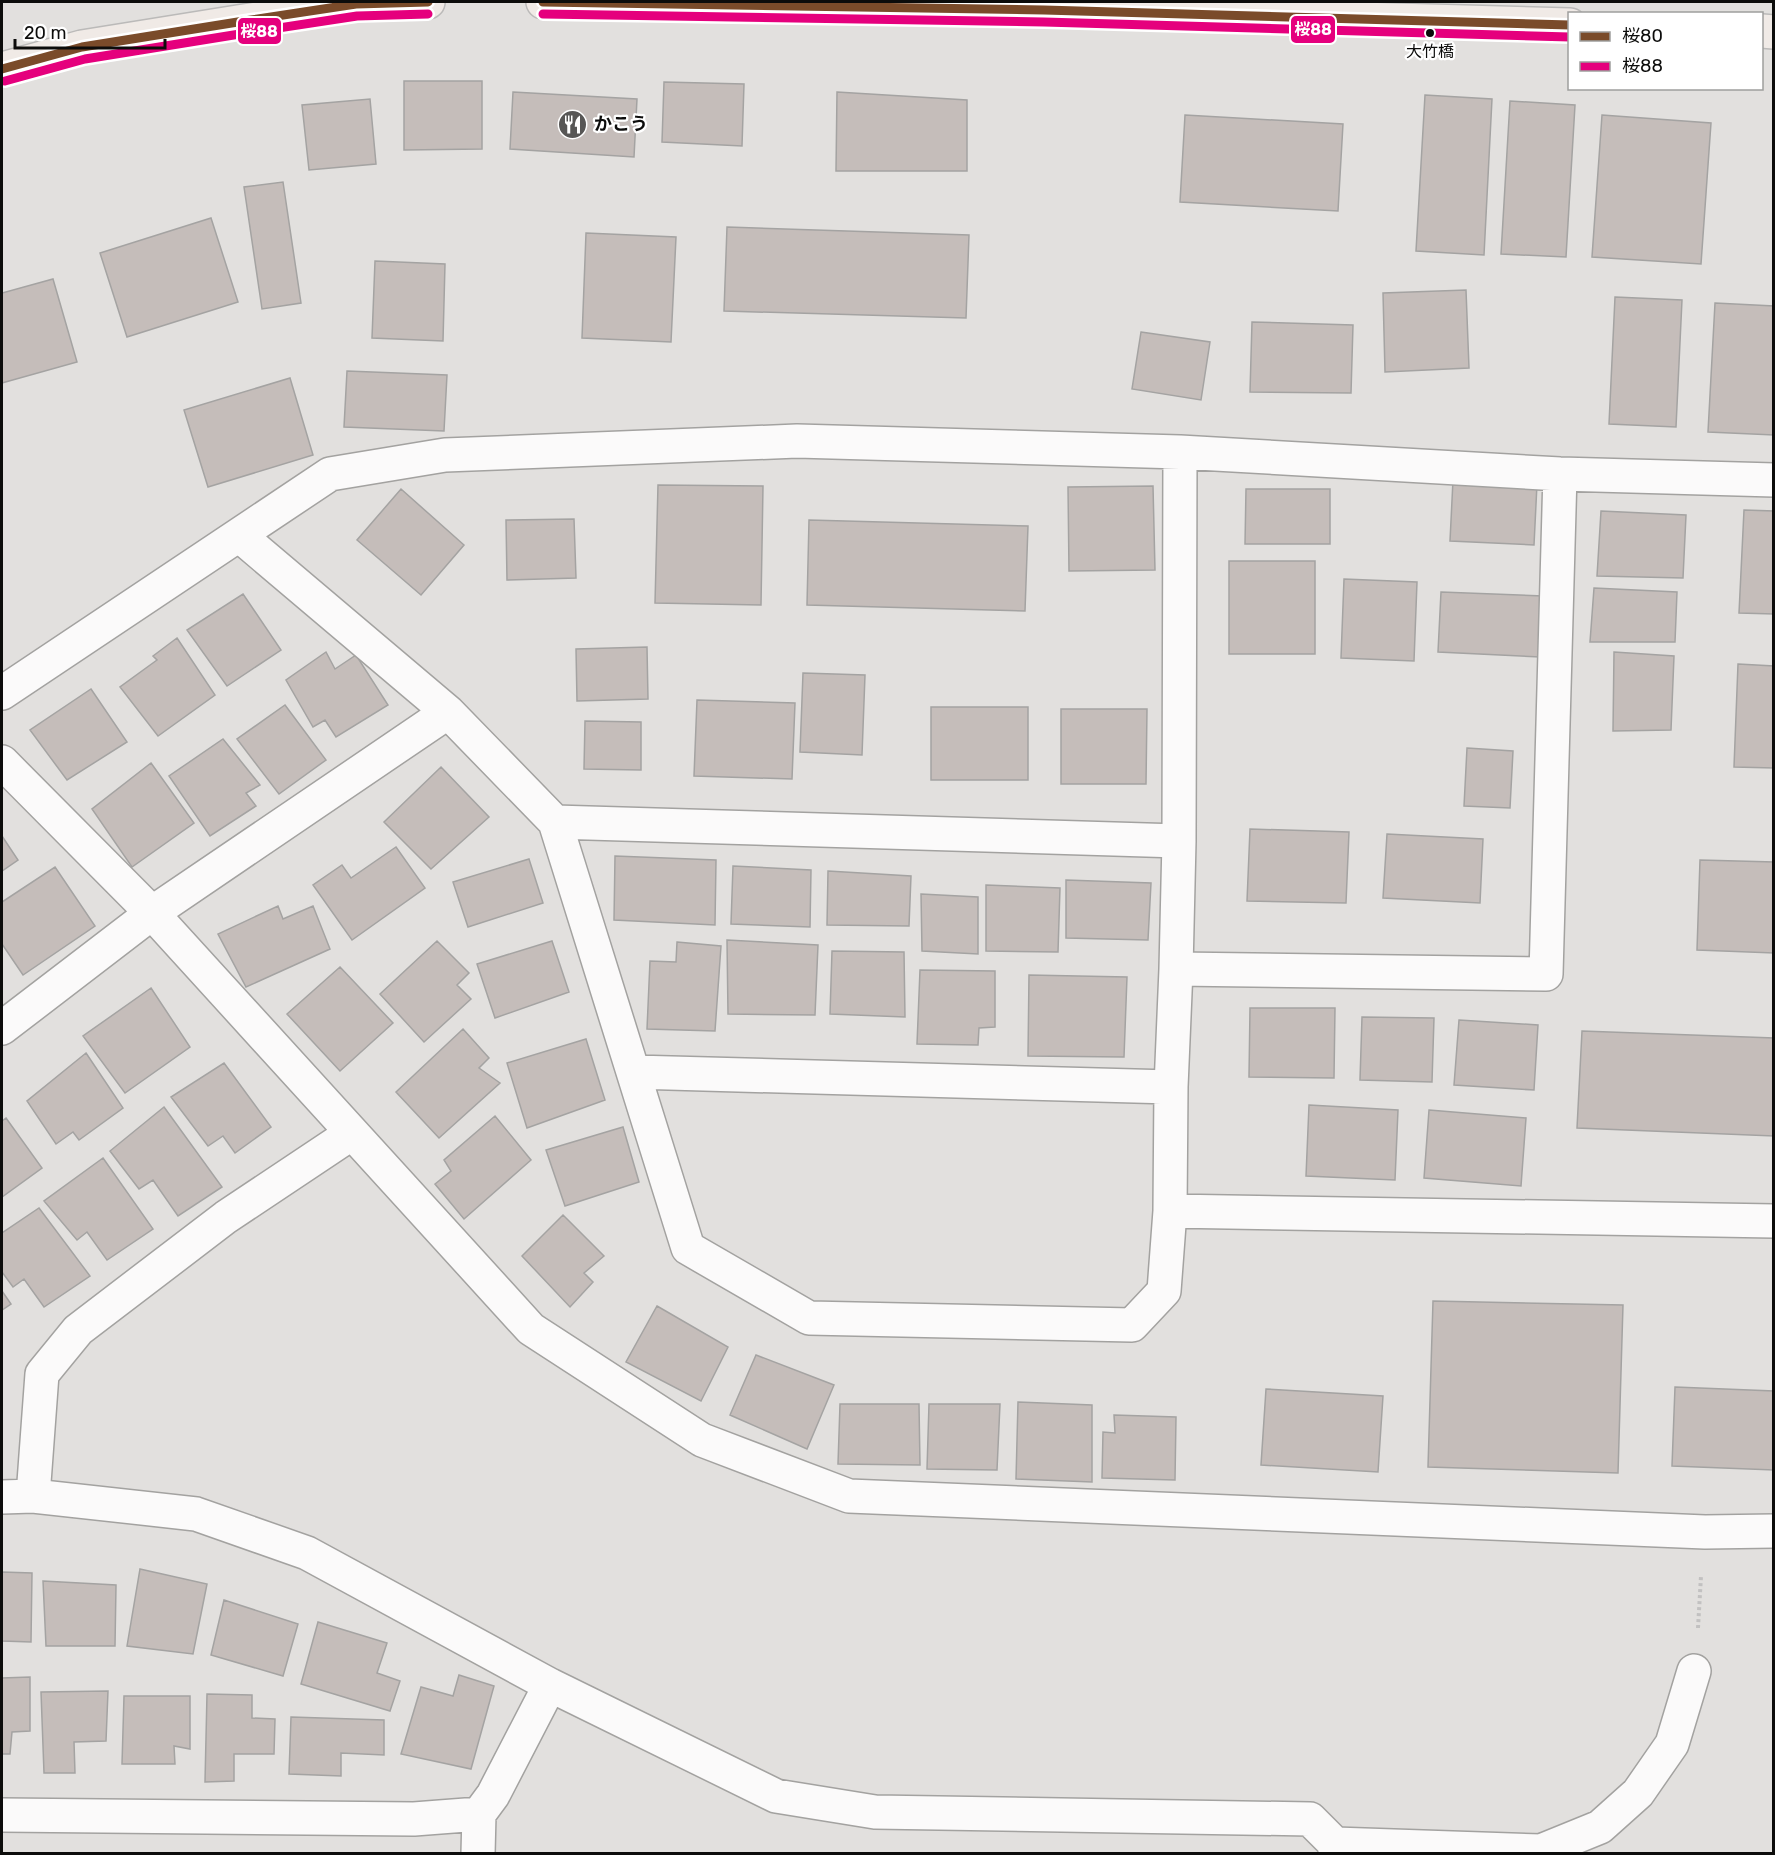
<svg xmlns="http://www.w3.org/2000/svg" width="1775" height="1855" viewBox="0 0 1775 1855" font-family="Rubik,'Noto Sans JP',sans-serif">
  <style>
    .building { fill: #c5bdba; stroke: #a4a3a2; stroke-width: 1.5 }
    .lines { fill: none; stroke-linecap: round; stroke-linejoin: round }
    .minor-casing { stroke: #a3a2a0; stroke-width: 36 }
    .major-casing { stroke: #bbbab9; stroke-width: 36 }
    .path { stroke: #c2c1c1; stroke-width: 4; stroke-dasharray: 3 3; stroke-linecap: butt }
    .minor { stroke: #fbfafa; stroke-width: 33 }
    .major { stroke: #f0eae6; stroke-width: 33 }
    .bus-1-casing { stroke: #fff; stroke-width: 14 }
    .bus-2-casing { stroke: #fff; stroke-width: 14 }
    .bus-1 { stroke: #7a4b2a; stroke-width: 9 }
    .bus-2 { stroke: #e5007d; stroke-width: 9 }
    .bus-dot { fill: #0c0c0b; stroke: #fff; stroke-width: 2 }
    .labels { text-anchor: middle; stroke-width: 4.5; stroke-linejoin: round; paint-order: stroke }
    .bus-label { font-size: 16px; fill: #0c0c0b; stroke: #fff }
    .poi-label { font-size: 18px; font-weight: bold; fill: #0c0c0b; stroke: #fff; text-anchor: start }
    .line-badge { stroke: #fff; stroke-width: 2 }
    .badge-label { font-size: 16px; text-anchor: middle; font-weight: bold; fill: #fff }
  </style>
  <rect width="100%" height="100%" fill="#e2e0de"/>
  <path class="building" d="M404 81H482V149L404 150Z
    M664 82 744 84 742 146 662 142Z
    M513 92 637 99 634 157 510 149Z
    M837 92 967 100V171H836Z
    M1425 95 1492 99 1484 255 1416 251Z
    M370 99 376 164 309 170 302 105Z
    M1510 101 1575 105 1566 257 1501 254Z
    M1185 115 1343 124 1338 211 1180 202Z
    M1602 115 1711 123 1701 264 1592 257Z
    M283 182 301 303 262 309 244 187Z
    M211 218 238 302 127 337 100 253Z
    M727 227 969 235 966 318 724 311Z
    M586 233 676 237 671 342 582 338Z
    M375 261 445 264 443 341 372 338Z
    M53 279 77 362 2 383V293Z
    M1466 290 1469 368 1385 372 1383 293Z
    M1615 297 1682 300 1676 427 1609 424Z
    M1715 303 1774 306V435L1708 432Z
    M1252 322 1353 325 1351 393 1250 392Z
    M1141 332 1210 342 1201 400 1132 389Z
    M347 371 447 375 444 431 344 427Z
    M290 378 313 455 208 487 184 410Z
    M1453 480 1537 484 1534 545 1450 541Z
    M658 485 763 486 761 605 655 603Z
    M1153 486 1155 570 1069 571 1068 487Z
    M401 489 464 545 421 595 357 540Z
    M1246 489H1330V544H1245Z
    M1744 510 1774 511V614L1739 613Z
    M1601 511 1686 515 1683 578 1597 576Z
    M574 519 576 578 507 580 506 520Z
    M809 520 1028 526 1025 611 807 605Z
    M1229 561H1315V654H1229Z
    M1344 579 1417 582 1414 661 1341 658Z
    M1594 588 1677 592 1675 642H1590Z
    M1441 592 1543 596 1540 657 1438 652Z
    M243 594 281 650 227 686 187 630Z
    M177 638 215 695 158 736 120 687 157 660 153 656Z
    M647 647 648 699 577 701 576 649Z
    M326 652 335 669 356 655 388 705 336 737 325 720 313 727 286 680Z
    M1614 652 1674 656 1671 730 1613 731Z
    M1738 664 1774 666V768L1734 767Z
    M803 673 865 675 862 755 800 752Z
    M91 689 127 742 67 780 30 730Z
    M697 700 795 703 792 779 694 776Z
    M285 705 326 760 279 794 237 739Z
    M931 707H1028V780H931Z
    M1061 709H1147L1146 784H1061Z
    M585 721 641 722V770L584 769Z
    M223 739 260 785 246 793 256 806 210 836 169 776Z
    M1467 748 1513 751 1510 808 1464 806Z
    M151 763 194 823 132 867 92 809Z
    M441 767 489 817 431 869 384 822Z
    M1250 829 1349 832 1346 903 1247 901Z
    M1387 834 1483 839 1480 903 1383 898Z
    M2 836 18 860 2 871Z
    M396 847 425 888 352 940 313 885 342 865 351 878Z
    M615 856 716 860 715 925 614 920Z
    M529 859 543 903 468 927 453 882Z
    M1700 860 1774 862V953L1697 950Z
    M733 866 811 870 810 927 731 924Z
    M55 867 95 926 23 975 2 944V902Z
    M828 871 911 876 909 926 827 925Z
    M1066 880 1151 883 1148 940 1066 938Z
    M986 885 1060 888 1058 952 986 951Z
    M921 894 978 897V954L922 951Z
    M278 906 283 919 313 906 330 949 246 987 218 934Z
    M727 940 818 945 815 1015 728 1014Z
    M437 941 469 973 457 985 471 999 424 1042 380 994Z
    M552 941 569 992 495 1018 477 964Z
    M677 942 721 946 715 1031 647 1029 650 961 676 962Z
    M832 951 904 952 905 1017 830 1014Z
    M340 967 393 1023 340 1071 287 1014Z
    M920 970 995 971V1027L979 1028 978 1045 917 1044Z
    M1029 975 1127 977 1124 1057 1028 1056Z
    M151 988 190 1047 125 1093 83 1036Z
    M1250 1008H1335L1334 1078 1249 1077Z
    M1362 1017 1434 1018 1432 1082 1360 1080Z
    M1459 1020 1538 1025 1534 1090 1454 1085Z
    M463 1029 489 1058 479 1068 500 1083 439 1138 396 1092Z
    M1582 1031 1774 1038V1136L1577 1128Z
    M586 1039 605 1100 527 1128 507 1063Z
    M86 1053 123 1108 79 1140 73 1132 56 1144 27 1101Z
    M224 1063 271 1127 235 1153 223 1136 208 1146 171 1097Z
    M1309 1105 1398 1110 1395 1180 1306 1176Z
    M164 1107 222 1187 178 1216 153 1180 139 1189 110 1151Z
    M1429 1110 1526 1118 1521 1186 1424 1178Z
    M495 1116 531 1160 464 1219 435 1184 451 1171 444 1160Z
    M6 1118 42 1168 2 1197V1121Z
    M623 1127 639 1182 565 1206 546 1150Z
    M103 1158 153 1229 107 1260 87 1232 77 1240 44 1201Z
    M39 1208 90 1276 44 1307 24 1279 13 1287 2 1272V1233Z
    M563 1215 604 1256 584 1273 593 1282 570 1307 522 1256Z
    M2 1291 11 1304 2 1310Z
    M1433 1301 1623 1305 1618 1473 1428 1467Z
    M657 1306 728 1347 701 1401 626 1362Z
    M756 1355 834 1385 807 1449 730 1415Z
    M1675 1387 1774 1391V1470L1672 1466Z
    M1266 1389 1383 1396 1378 1472 1261 1465Z
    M1018 1402 1092 1405V1482L1016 1479Z
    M840 1404H919L920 1465 838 1464Z
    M929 1404H1000L997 1470 927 1469Z
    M1114 1415 1176 1417 1175 1480 1102 1478 1103 1432 1115 1433Z
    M140 1569 207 1584 193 1654 127 1646Z
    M2 1572 32 1573 31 1642 2 1641Z
    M43 1581 116 1585 115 1646H46Z
    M224 1600 298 1624 283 1676 211 1655Z
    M318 1622 387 1643 377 1673 400 1681 390 1711 301 1684Z
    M459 1675 494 1686 471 1769 401 1754 421 1687 453 1696Z
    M30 1677V1731L12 1732 10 1754H2V1678Z
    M108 1691 106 1741 74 1742 75 1773H44L41 1692Z
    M207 1694 252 1695V1718L275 1719 274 1754H234V1781L205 1782Z
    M124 1696H190V1749L174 1746 175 1764H122Z
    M291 1717 384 1720V1755L341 1753V1776L289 1774Z"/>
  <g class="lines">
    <defs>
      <path id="minor" d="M240 536 448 712 555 822 1179 841
        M2 693 330 474 445 455 797 441 1180 452 1560 474 1774 480
        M2 762 152 913 531 1329 702 1440 849 1496 1705 1532 1774 1531
        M555 822 688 1248 809 1318 1132 1325 1164 1291 1170 1211 1171 1087 1176 969 1179 841 1180 452
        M1176 969 1546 974 1560 474
        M2 1028 152 913 448 712
        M634 1072 1171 1087
        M1170 1211 1774 1221
        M33 1496 42 1374 78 1330 226 1217 352 1133
        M2 1497 33 1496 196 1514 307 1553 550 1685 776 1796 875 1812 1310 1819 1335 1844V1854
        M2 1815 414 1819 479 1814 493 1795 550 1685
        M1335 1844 1541 1851 1600 1827 1638 1793 1672 1744 1694 1671
        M478 1854 479 1814"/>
      <path id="major" d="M543 2 1044 10 1570 25
        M1762 31 1774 32
        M2 69 82 47 244 21 356 4 428 2"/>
    </defs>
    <use href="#minor" class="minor-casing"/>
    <use href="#major" class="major-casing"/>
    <path class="path" d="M1698 1628 1701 1576"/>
    <use href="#minor" class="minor"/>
    <use href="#major" class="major"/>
    <defs>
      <path id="bus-1" d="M543 2 1044 10 1570 25
        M2 69 82 47 244 21 356 4 428 2"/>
      <path id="bus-2" d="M543 14 1044 22 1570 37
        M5 81 85 59 246 33 357 16 428 14"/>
    </defs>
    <use href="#bus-1" class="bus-1-casing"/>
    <use href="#bus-2" class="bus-2-casing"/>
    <use href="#bus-1" class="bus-1"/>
    <use href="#bus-2" class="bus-2"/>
  </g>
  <defs>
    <symbol id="restaurant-disc" viewBox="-11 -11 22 22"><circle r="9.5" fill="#575655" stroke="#fff"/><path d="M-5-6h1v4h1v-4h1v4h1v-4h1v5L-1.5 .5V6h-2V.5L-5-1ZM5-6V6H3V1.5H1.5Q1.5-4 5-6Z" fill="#fff"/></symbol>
  </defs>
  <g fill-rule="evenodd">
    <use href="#restaurant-disc" x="556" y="108" width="33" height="33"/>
  </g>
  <circle class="bus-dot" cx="1430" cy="33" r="5"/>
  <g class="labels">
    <g class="bus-label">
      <text x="1430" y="57">大竹橋</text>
    </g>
    <g class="poi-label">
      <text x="594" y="130">かこう</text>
    </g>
  </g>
  <g class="line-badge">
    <rect x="1290" y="15" width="46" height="29" rx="6" fill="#e5007d"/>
    <rect x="237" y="17" width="45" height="28" rx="6" fill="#e5007d"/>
  </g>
  <g class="badge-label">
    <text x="1313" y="35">桜88</text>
    <text x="259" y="37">桜88</text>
  </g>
  <rect width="1775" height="1855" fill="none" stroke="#0c0c0b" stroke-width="6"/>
  <rect x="1568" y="12" width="195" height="78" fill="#ffffff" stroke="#9e9e9d" stroke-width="1.5"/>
  <rect x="1580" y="32" width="30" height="9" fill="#7a4b2a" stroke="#9e9e9d" stroke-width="1.5"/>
  <text x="1622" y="42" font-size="18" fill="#0c0c0b">桜80</text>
  <rect x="1580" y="62" width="30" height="9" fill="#e5007d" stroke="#9e9e9d" stroke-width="1.5"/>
  <text x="1622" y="72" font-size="18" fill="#0c0c0b">桜88</text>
  <path d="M15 39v9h150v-9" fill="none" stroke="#0c0c0b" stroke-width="3"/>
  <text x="24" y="39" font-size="18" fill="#0c0c0b" stroke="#ffffff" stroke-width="4.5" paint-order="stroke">20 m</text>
</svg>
